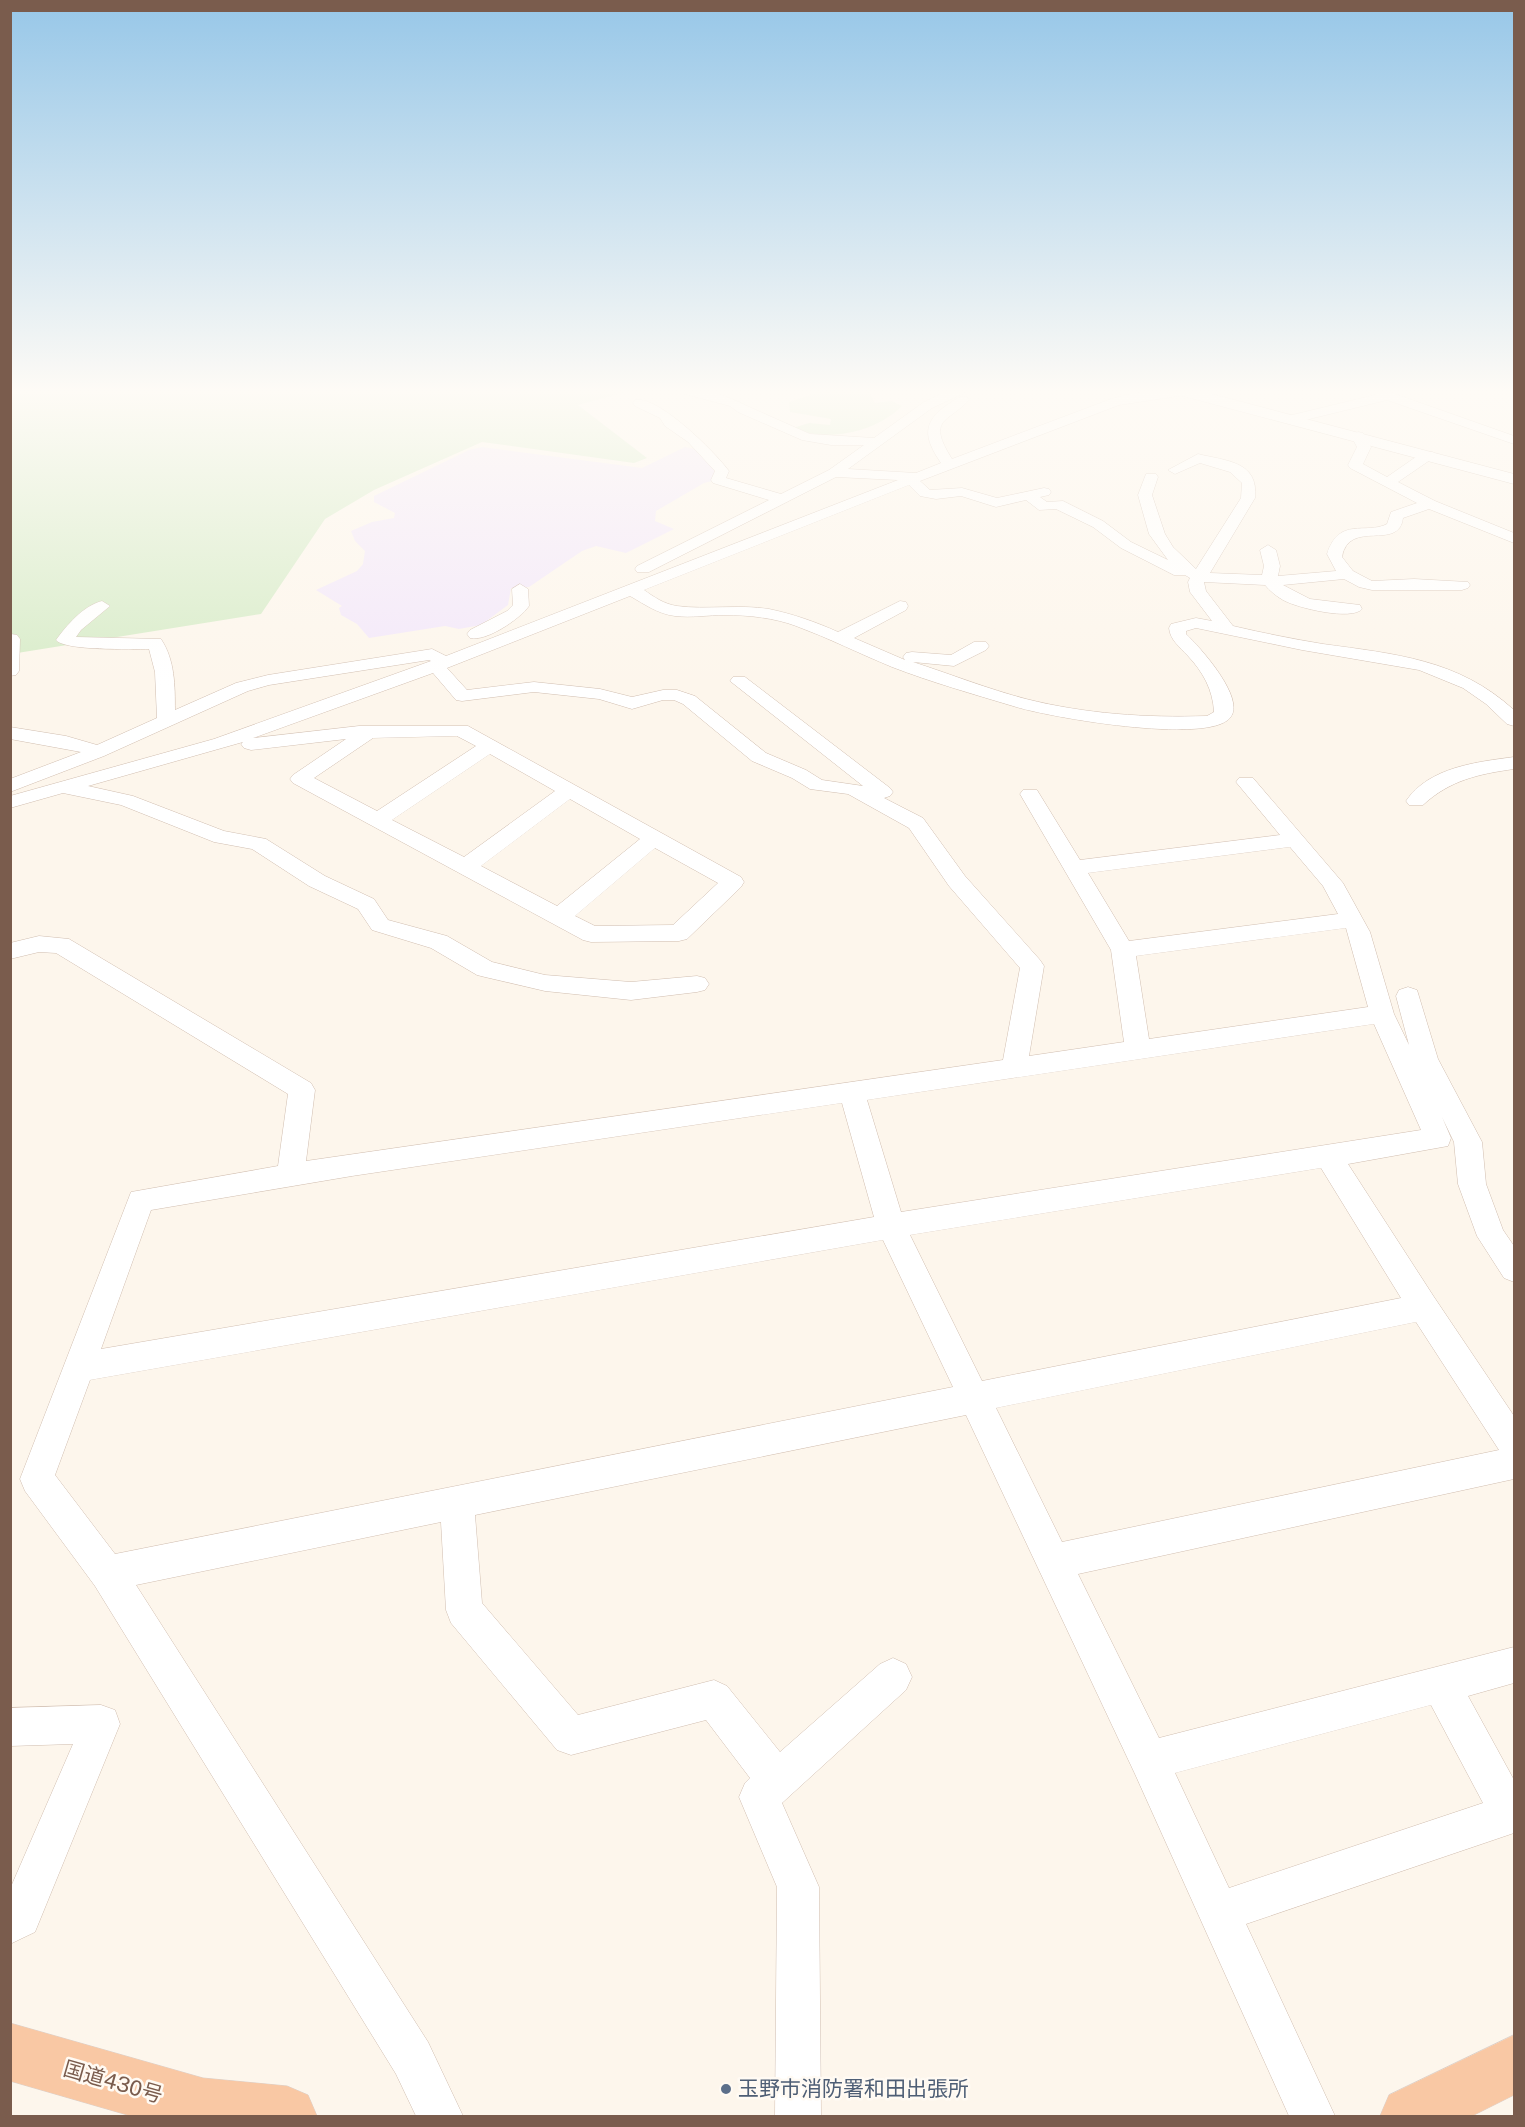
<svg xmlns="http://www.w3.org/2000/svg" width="1525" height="2127" viewBox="0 0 1525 2127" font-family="'Public Sans','Noto Sans JP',sans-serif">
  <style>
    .education { fill: #f3e8fa }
    .green { fill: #d8ecc9 }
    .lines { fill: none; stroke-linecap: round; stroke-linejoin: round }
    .minor-casing { stroke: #d1beb0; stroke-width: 1 }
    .tertiary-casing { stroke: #d1beb0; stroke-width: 1 }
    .trunk-casing { stroke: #dad1cd; stroke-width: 1 }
    .minor { fill: #fff; fill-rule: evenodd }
    .tertiary { fill: #fff; fill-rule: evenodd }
    .trunk { fill: #f9c8a4; fill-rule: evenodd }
    .service-dot { fill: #5c6f8a; stroke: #fffaf3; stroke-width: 2 }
    .labels { text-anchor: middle; stroke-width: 5; stroke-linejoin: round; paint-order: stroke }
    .near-street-label { font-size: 21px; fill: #7a5c4d; stroke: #fffaf3 }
    .near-service-label { font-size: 21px; fill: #4e5e75; stroke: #fffaf3; text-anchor: start }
  </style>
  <rect width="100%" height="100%" fill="#fdf6ec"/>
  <path class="education" d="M482 447 642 468 685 447 700 450 718 474 712 481 704 483 656 511 655 521 674 529 626 553 596 546 582 551 529 587 511 588 508 605 481 625 459 629 445 626 369 638 357 624 341 615 339 608 342 606 316 590 357 571 363 564 365 551 355 541 351 531 372 522 394 518 395 513 374 502V496L469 450Z"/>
  <path class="green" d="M11 389H637L578 405 647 458 634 463 482 442 374 490 325 519 261 614 11 654Z
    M808 389H868L875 403 892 401 902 406C876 432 827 443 793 428L809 423 830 425 831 419 790 412 789 402 816 393Z"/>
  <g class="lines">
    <defs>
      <path id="minor" d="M684 389C706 389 728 396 747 406L810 434 874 438 924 402 952 389H966L964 393 932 408 848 469 916 473 941 463C923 437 922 421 950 403 956 399 960 396 967 397L969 400C948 423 926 418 952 459L1111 399 1135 393 1182 389 1184 392 1182 395 1178 396 1119 405 920 481 930 490 962 488 997 498 1044 488 1049 489 1051 492 1049 495 1040 497 1047 502 1063 501 1103 521 1131 542 1168 560 1149 534 1138 495 1146 474H1156L1158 477 1152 495 1165 534 1173 547 1196 569 1241 498 1242 483 1230 472 1200 463 1175 474 1168 470 1198 454C1226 461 1259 461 1255 498L1210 573 1262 575 1264 566 1260 550 1268 545 1276 550 1280 566 1278 576 1336 571 1327 554C1339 516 1366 535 1387 524L1391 512 1417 503 1350 468 1348 465 1357 447 1351 436 1358 432 1363 433 1371 447 1363 464 1387 477 1423 452H1433L1435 455 1433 458 1398 482 1435 501 1514 533V543L1429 509 1403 518C1399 552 1349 518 1342 557L1353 571 1372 581 1414 579 1468 582 1470 585 1468 588 1462 590H1372L1359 587 1344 579 1283 585 1310 599 1360 605 1362 609C1352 621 1297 608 1283 600 1276 596 1270 591 1265 585L1204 582 1206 591 1233 626C1263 633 1293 639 1323 644 1395 654 1458 659 1514 710V726L1507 724 1486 704 1463 688 1419 670 1302 650 1196 628 1186 631V634C1199 646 1247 699 1230 718 1207 745 1047 717 1013 706 973 694 931 682 892 667 860 654 829 638 796 626 775 618 748 615 725 615 709 615 691 618 675 616 658 614 644 604 630 596L447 668 467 690 534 682 600 689 632 697 663 690H677L695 696 766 753 806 770 822 780 863 786 730 681 733 677H745L890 788 893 792 890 796 884 798 923 818 965 876 1040 960 1044 966 1029 1056 1124 1042 1111 950 1020 794 1023 790H1037L1080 860 1280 835 1236 782 1239 778H1253L1343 883 1370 932 1394 1014 1409 1045 1396 996 1399 990 1408 987 1417 990 1438 1059 1482 1142 1486 1184 1503 1230 1514 1246V1282L1504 1278 1477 1236 1458 1184 1454 1142 1442 1117 1451 1138 1448 1146 1348 1164 1434 1297 1514 1416V1479L1078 1574 1159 1738 1514 1647V1683L1468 1696 1514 1780V1833L1246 1924 1335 2116H1289L1135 1774 966 1415 475 1515 482 1603 578 1715 714 1680 727 1686 780 1752 880 1664 893 1658 906 1664 912 1677 906 1690 782 1803 819 1887 821 2116H775L777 1887 739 1797 745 1783 750 1778 706 1720 571 1755 557 1750 451 1623 446 1610 441 1522 136 1585 428 2042 463 2116H416L396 2074 95 1586 25 1491 20 1479 131 1192 278 1166 288 1094 56 953 39 952 10 959V943L39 936 69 939 311 1083 315 1090 306 1161 1003 1060 1020 968 949 886 909 828 848 794 810 789 792 778 752 761 683 704 674 700H663L632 709 599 699 534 692 462 701 456 700 433 673 253 738 359 726H468L741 877 744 882 741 887 687 939 679 941 591 942 583 940 293 783 290 779 293 775 346 739 251 750 244 748 241 744 243 742 88 786 133 796 224 831 266 839 325 876 374 899 388 920 447 936 492 962 545 975 631 982 697 976 705 978 709 984 705 990 697 992 631 1000 545 991 485 977 477 975 431 948 372 930 358 909 309 886 252 849 214 842 121 805 63 793 10 808V796L214 739 431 661 429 660 269 685 248 691 104 756 10 792V779L81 752 10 739V727L66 736 97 745 157 718 155 672 149 649C132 649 65 651 56 640 67 625 83 606 102 601L110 606 81 630 76 637 161 639C175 660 175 686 175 710L236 683 268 675 432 649 446 656 898 480 836 477 649 572H637L635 569 637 566 769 500 713 483 711 480 715 471 688 442 665 426 660 418 635 406 633 403 635 400C658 395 715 452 729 471L726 478 781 494 829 470 864 445H831L802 440 738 412 730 406 685 394ZM909 485 920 496 936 499 961 496 996 507 1026 500 1039 510 1056 509 1093 527 1121 548 1174 575H1185L1190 578 1188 582 1190 592 1212 621 1196 618 1171 624 1169 628C1170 640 1180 647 1188 656 1203 672 1213 690 1214 712L1207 716C1146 718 1086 714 1026 699 988 689 950 674 913 662L954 666 986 650 989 646 986 642H974L951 655 912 652 906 653 903 657 905 660 854 638 906 610 908 606 906 602 900 601 838 632C816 622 793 614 769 609 738 604 707 610 677 606 664 604 654 597 644 590ZM457 736 476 746 377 811 314 778 373 738ZM490 754 555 791 464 857 392 820ZM570 799 640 839 557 906 481 866ZM1290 847 1323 886 1338 914 1129 941 1088 873ZM655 848 718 883 673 925 595 926 575 916ZM1346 928 1368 1007 1149 1039 1136 956ZM1374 1024 1421 1130 901 1212 867 1100ZM842 1103 874 1217 101 1349 151 1210 352 1176ZM1321 1168 1401 1298 982 1381 910 1235ZM883 1240 953 1387 115 1554 55 1475 90 1380ZM1416 1322 1499 1450 1062 1542 996 1408ZM1431 1705 1483 1803 1229 1888 1175 1773Z
        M1363 389H1381L1514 436V444L1387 400 1293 423 1287 419 1288 416 1375 395Z
        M520 584 528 589 529 606C520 619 486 642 470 638L467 634 470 630 507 611 513 605 512 589Z
        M11 634 17 635 20 639 19 671 16 675 10 676Z
        M1514 757V769C1479 774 1450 780 1423 805H1409L1406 801C1429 767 1477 762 1514 757Z
        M101 1705 115 1710 120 1724 35 1932 10 1944V1889L73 1744 10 1746V1708Z"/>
      <path id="tertiary" d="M1166 389H1193L1514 474V484L1168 392Z"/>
      <path id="trunk" d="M10 2023 203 2078 287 2086 308 2095 317 2116H131L10 2081Z
        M1514 2035V2095L1472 2116H1380L1389 2095Z"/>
    </defs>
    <use href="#minor" class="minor-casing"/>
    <use href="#tertiary" class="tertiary-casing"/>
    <use href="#trunk" class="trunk-casing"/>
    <use href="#minor" class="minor"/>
    <use href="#tertiary" class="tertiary"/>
    <use href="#trunk" class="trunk"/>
  </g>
  <linearGradient id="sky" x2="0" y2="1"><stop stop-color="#97c7e8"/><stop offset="0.57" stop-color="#fefbf6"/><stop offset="1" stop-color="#fefbf6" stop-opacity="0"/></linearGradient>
  <rect width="1525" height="687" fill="url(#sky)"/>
  <circle class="service-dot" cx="726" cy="2089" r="6"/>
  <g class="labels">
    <g class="near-street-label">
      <text transform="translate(113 2082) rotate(16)" y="7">国道430号</text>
    </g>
    <g class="near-service-label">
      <text x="738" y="2096">玉野市消防署和田出張所</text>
    </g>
  </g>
  <rect width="1525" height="2127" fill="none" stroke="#7a5c4d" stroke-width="24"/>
</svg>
